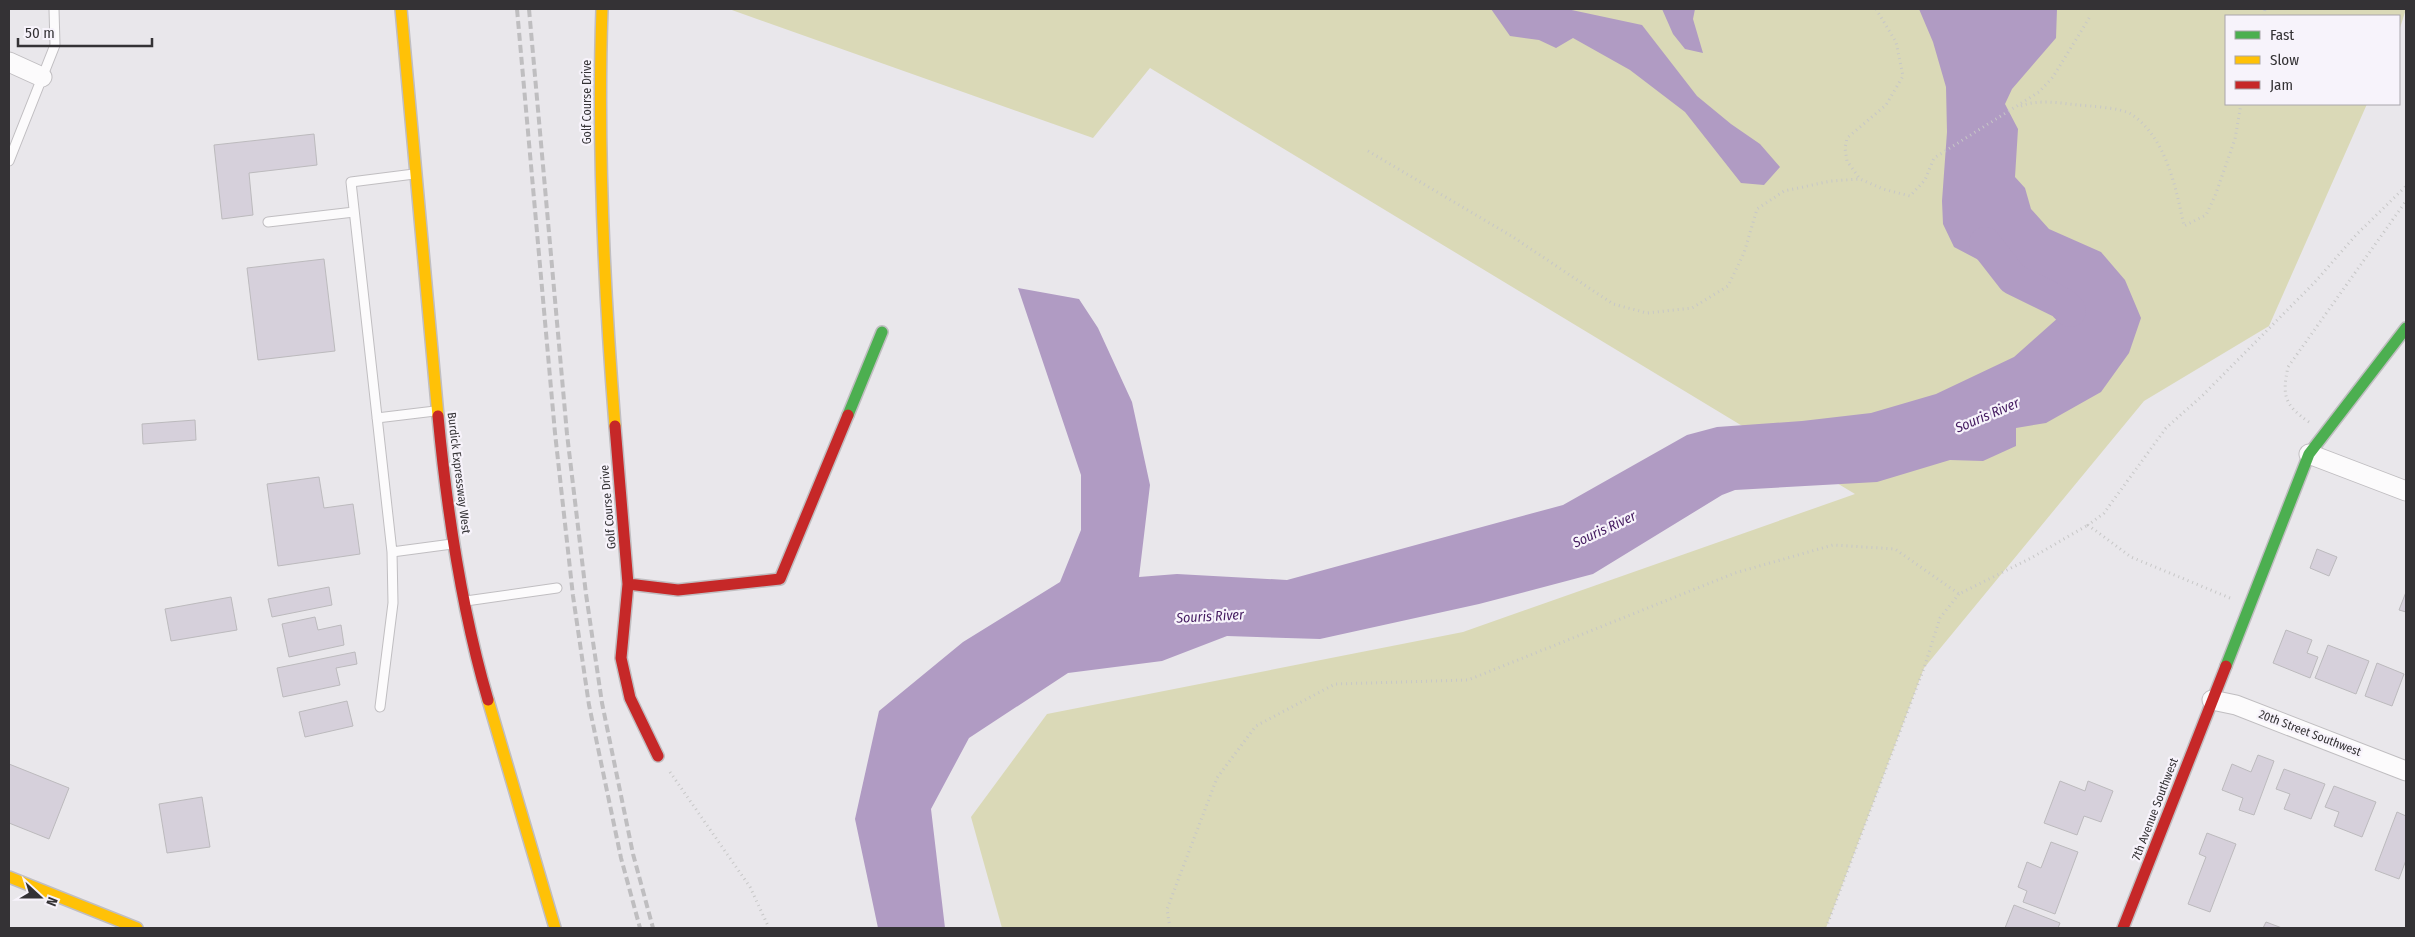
<svg xmlns="http://www.w3.org/2000/svg" width="2415" height="937" viewBox="0 0 2415 937" font-family="'Fira Sans Condensed',sans-serif">
  <style>
    .green { fill: #dad9b7 }
    .water { fill: #b09bc3 }
    .lines { fill: none; stroke-linecap: round; stroke-linejoin: round }
    .river { stroke: #b09bc3; stroke-width: 32 }
    .building { fill: #d6d0db; stroke: #bcbabd }
    .lane-casing { stroke: #c0bec1; stroke-width: 11 }
    .street-casing { stroke: #c0bec1; stroke-width: 21 }
    .fast-casing { stroke: #c0bec1; stroke-width: 14 }
    .slow-casing { stroke: #c0bec1; stroke-width: 14 }
    .jam-casing { stroke: #c0bec1; stroke-width: 14 }
    .path { stroke: #c7c7c7; stroke-width: 3; stroke-dasharray: 1 4; stroke-linecap: butt }
    .lane { stroke: #fcfbfc; stroke-width: 9 }
    .street { stroke: #fcfbfc; stroke-width: 19 }
    .fast { stroke: #4caf50; stroke-width: 11 }
    .slow { stroke: #ffc107; stroke-width: 11 }
    .jam { stroke: #c62828; stroke-width: 11 }
    .rail { stroke: #bfbec0; stroke-width: 4; stroke-dasharray: 8 4; stroke-linecap: butt }
    .labels { text-anchor: middle; stroke-width: 4.5; stroke-linejoin: round; paint-order: stroke }
    .street-label { font-size: 12px; fill: #343235; stroke: #f7f3fb }
    .water-label { font-size: 14px; font-style: italic; fill: #441b60; stroke: #f7f3fb }
  </style>
  <rect width="100%" height="100%" fill="#e9e7eb"/>
  <path class="green" d="M729 9H2406L2399 31V16H2226V104H2367L2269 326 2144 401 1924 668 1826 928H1002L971 817 1047 714 1463 632 1855 494 1150 68 1093 138Z"/>
  <path class="water" d="M1491 9H1567L1642 25 1697 96 1731 124 1760 144 1780 167 1764 185 1741 183 1685 112 1630 70 1573 38 1556 48 1539 40 1510 36Z
    M1662 9H1695L1693 19 1703 53 1685 49 1673 34Z
    M1919 9H2057L2056 38 2012 89 2005 104 2018 129 2015 177 2025 188 2031 209 2049 229 2101 252 2125 280 2141 318 2129 353 2101 392 2046 423 2016 428V446L1983 461 1950 460 1877 482 1735 490 1722 495 1593 574 1479 604 1320 639 1227 636 1162 661 1068 673 969 738 931 809 945 928H878L855 819 879 711 963 642 1060 582 1081 530V475L1018 288 1079 299 1098 328 1132 402 1150 485 1139 577 1177 574 1287 580 1563 505 1687 435 1717 427 1802 421 1871 413 1936 394 2014 357 2059 317 2032 288 1954 247 1943 224 1942 201 1947 132 1946 87 1933 42Z"/>
  <g class="lines">
    <path class="river" d="M1985 243 2013 279 2062 303 2070 311"/>
  </g>
  <path class="building" d="M314 134 317 165 249 173 253 215 222 219 214 145Z
    M324 259 335 351 258 360 247 268Z
    M195 420 196 440 143 444 142 424Z
    M319 477 324 508 353 504 360 554 278 566 267 484Z
    M2317 549 2337 557 2329 576 2310 568Z
    M329 587 332 605 272 617 268 599Z
    M2406 592V612L2399 610Z
    M231 597 237 630 171 641 165 609Z
    M315 617 318 630 341 625 344 645 289 657 282 624Z
    M2286 630 2312 640 2307 653 2318 657 2310 678 2273 663Z
    M2328 645 2369 661 2356 694 2315 678Z
    M355 652 357 664 336 668 340 685 283 697 277 668Z
    M2377 663 2404 674 2392 706 2365 696Z
    M347 701 353 726 305 737 299 712Z
    M2258 755 2274 761 2254 815 2239 810 2243 798 2222 790 2232 764 2251 772Z
    M9 764 69 788 49 839 9 823Z
    M2284 769 2325 784 2311 819 2284 809 2290 794 2276 789Z
    M2060 781 2085 791 2088 781 2113 791 2101 822 2084 816 2077 835 2044 823Z
    M2334 786 2376 802 2362 837 2334 826 2339 812 2325 807Z
    M202 797 210 847 167 853 159 804Z
    M2397 812 2406 816V860L2399 879 2375 870Z
    M2207 833 2236 844 2210 912 2188 904 2206 857 2199 854Z
    M2051 842 2078 852 2055 914 2023 902 2027 891 2018 887 2027 862 2041 868Z
    M2014 905 2060 923 2058 928H2005Z
    M2266 922 2282 928H2263Z"/>
  <g class="lines">
    <defs>
      <path id="lane" d="M9 161 55 45 54 9
        M414 174 351 182 392 552 452 544
        M268 222 354 212
        M377 418 435 411
        M466 601 557 588
        M380 707 393 603 392 552"/>
      <path id="street" d="M9 62 42 77
        M2309 454 2406 491
        M2212 700 2236 705 2406 771"/>
      <path id="fast" d="M848 415 882 332
        M2226 666 2309 454 2406 328"/>
      <path id="slow" d="M401 9 438 416
        M602 9C597 148 604 288 615 426
        M488 700 555 928
        M9 877 137 928"/>
      <path id="jam" d="M438 416C447 512 461 608 488 700
        M615 426 628 584 621 658 630 698 658 756
        M628 584 678 590 780 579 848 415
        M2123 928 2226 666"/>
    </defs>
    <use href="#lane" class="lane-casing"/>
    <use href="#street" class="street-casing"/>
    <use href="#fast" class="fast-casing"/>
    <use href="#slow" class="slow-casing"/>
    <use href="#jam" class="jam-casing"/>
    <path class="path" d="M1876 9 1896 42 1903 76 1886 105 1847 138 1845 148 1847 161 1860 179 1883 189 1910 196 1925 180 1934 158 2039 92 2053 77 2091 15
      M2264 16 2265 9
      M2021 106C2039 99 2059 103 2078 105 2089 106 2122 108 2131 114 2166 137 2176 188 2184 226L2206 215 2215 196 2235 139 2241 104
      M1368 151 1513 237 1613 304 1647 313 1692 308 1728 286 1744 253 1757 209 1784 191 1831 181 1860 179
      M2309 422C2284 405 2282 395 2288 367L2406 201
      M2230 598 2131 557 2088 525 2104 513 2166 428 2203 395 2314 283 2357 234 2406 186
      M670 772 750 887 769 928
      M1170 928 1167 909 1217 778 1256 726 1335 684 1468 680 1735 573 1833 545 1895 549 1959 594 2031 558 2088 525
      M1826 928 1924 668 1940 618 1959 594"/>
    <use href="#lane" class="lane"/>
    <use href="#street" class="street"/>
    <use href="#fast" class="fast"/>
    <use href="#slow" class="slow"/>
    <use href="#jam" class="jam"/>
    <path class="rail" d="M517 9 555 433 573 596 589 705 621 858 640 928
      M529 9 567 434 586 594 602 703 633 854 653 928"/>
  </g>
  <g class="labels">
    <g class="street-label">
      <text transform="translate(587 102) rotate(-90)" y="4">Golf Course Drive</text>
      <text transform="translate(459 473) rotate(83)" y="4">Burdick Expressway West</text>
      <text transform="translate(608 507) rotate(-95)" y="4">Golf Course Drive</text>
      <text transform="translate(2310 733) rotate(21)" y="4">20th Street Southwest</text>
      <text transform="translate(2155 809) rotate(-69)" y="4">7th Avenue Southwest</text>
    </g>
    <g class="water-label">
      <text transform="translate(1987 415) rotate(-23)" y="5">Souris River</text>
      <text transform="translate(1604 529) rotate(-25)" y="5">Souris River</text>
      <text transform="translate(1210 616) rotate(-3)" y="5">Souris River</text>
    </g>
  </g>
  <rect width="2415" height="937" fill="none" stroke="#343235" stroke-width="20"/>
  <rect x="2225" y="15" width="175" height="90" fill="#f7f3fb" stroke="#a9a6ac"/>
  <rect x="2235" y="31" width="25" height="8" fill="#4caf50" stroke="#a9a6ac"/>
  <text x="2270" y="40" font-size="15" fill="#343235">Fast</text>
  <rect x="2235" y="56" width="25" height="8" fill="#ffc107" stroke="#a9a6ac"/>
  <text x="2270" y="65" font-size="15" fill="#343235">Slow</text>
  <rect x="2235" y="81" width="25" height="8" fill="#c62828" stroke="#a9a6ac"/>
  <text x="2270" y="90" font-size="15" fill="#343235">Jam</text>
  <g transform="translate(40 897) rotate(111)" stroke="#f7f3fb" stroke-width="4" paint-order="stroke">
  <path d="M0-4L9 19L0 12L-9 19Z" fill="#343235"/>
  <text y="-8" font-size="14" font-weight="bold" text-anchor="middle" fill="#343235">N</text>
  </g>
  <path d="M18 38v8h134v-8" fill="none" stroke="#343235" stroke-width="2.5"/>
  <text x="25" y="38" font-size="15" fill="#343235" stroke="#f7f3fb" stroke-width="4" paint-order="stroke">50 m</text>
</svg>
